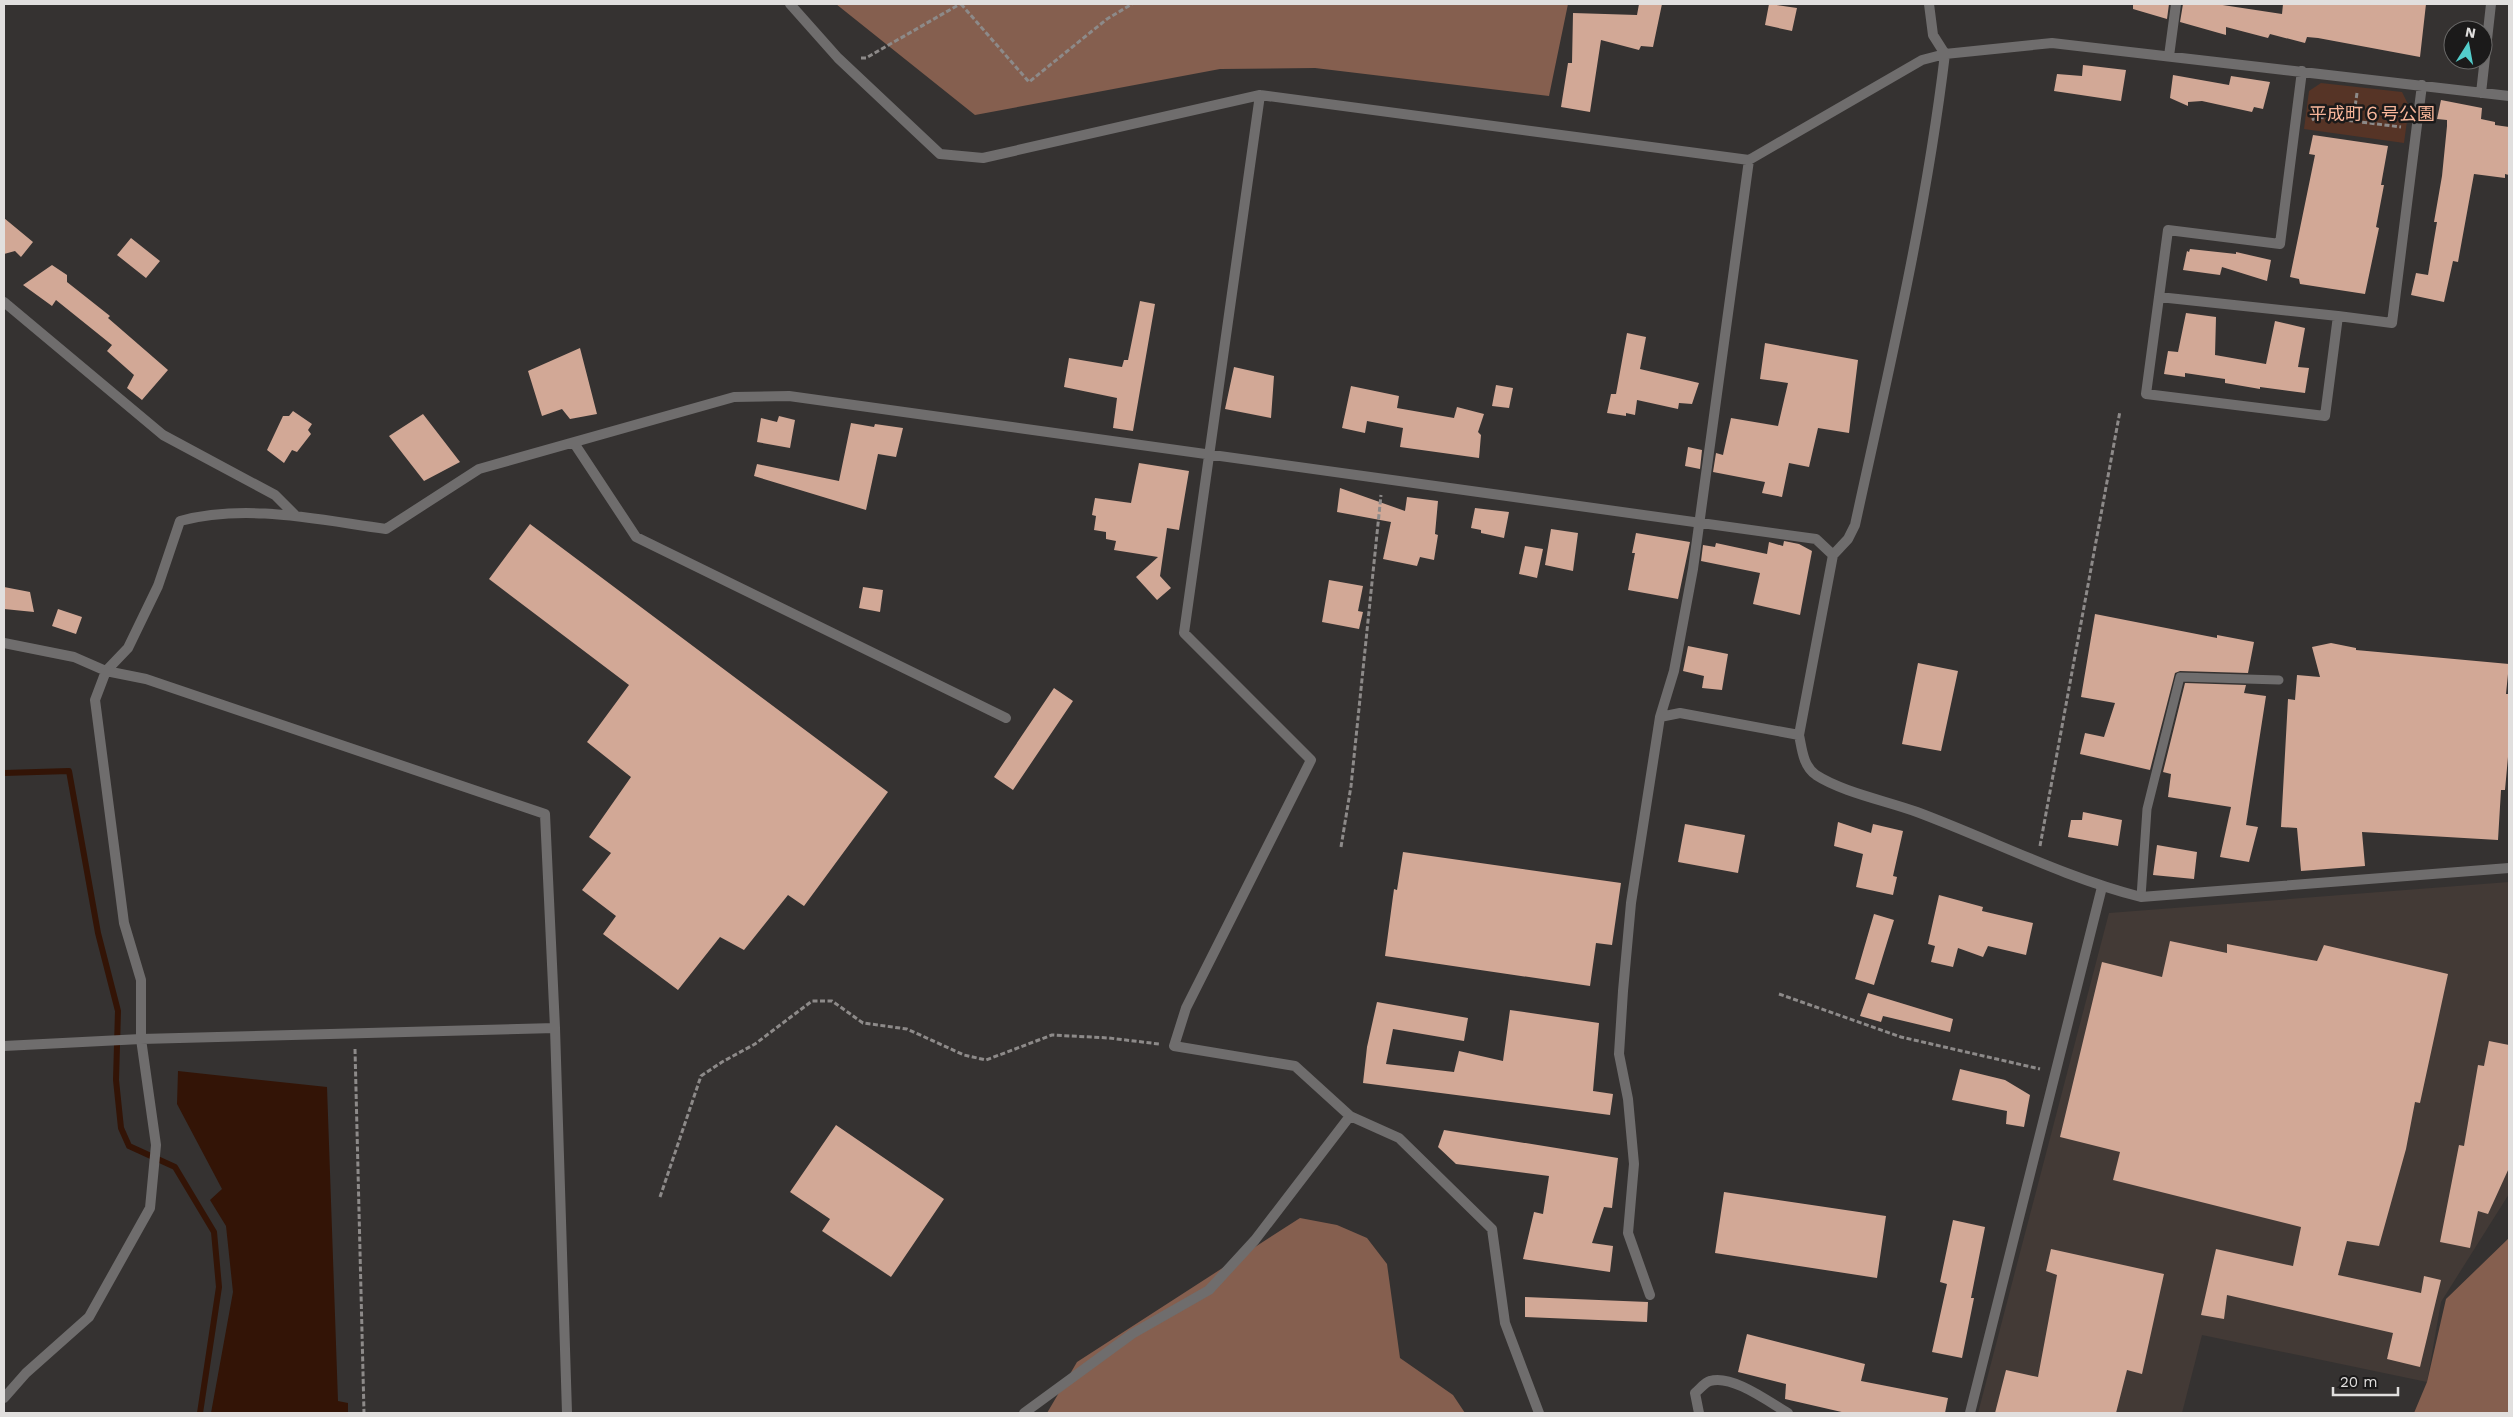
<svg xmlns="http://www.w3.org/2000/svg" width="2513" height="1417" viewBox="0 0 2513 1417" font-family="'Work Sans','Noto Sans JP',sans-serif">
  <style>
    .built { fill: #433a36 }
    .green { fill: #563426 }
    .forest { fill: #855f4f }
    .water { fill: #331406 }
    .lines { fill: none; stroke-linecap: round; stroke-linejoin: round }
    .stream { stroke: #331406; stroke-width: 6 }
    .building { fill: #d2a896 }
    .path { stroke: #8d8a89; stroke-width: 3; stroke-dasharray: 5 2.5; stroke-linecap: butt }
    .lane { stroke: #6f6d6d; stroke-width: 9 }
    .street { stroke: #6f6d6d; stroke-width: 10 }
    .labels { text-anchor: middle; stroke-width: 5; stroke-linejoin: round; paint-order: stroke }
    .park-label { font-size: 18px; fill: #f8b69a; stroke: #1b1a1a }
  </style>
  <rect width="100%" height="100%" fill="#353231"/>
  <path class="built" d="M2509 882V1194L2441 1302 2427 1382 2202 1335 2182 1413H1978L2109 913Z"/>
  <path class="green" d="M2321 83 2402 92 2409 106 2404 143 2304 129 2309 91Z"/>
  <path class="forest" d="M836 4H1568L1549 96 1315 68 1220 69 975 115Z
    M1300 1218 1337 1225 1367 1238 1387 1264 1400 1358 1453 1395 1465 1413H1047L1077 1362Z
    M2509 1238V1413H2414L2427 1382 2446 1299Z"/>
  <path class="water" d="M178 1071 327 1087 338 1401 348 1403V1413H211L233 1292 226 1226 210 1200 222 1189 177 1104Z"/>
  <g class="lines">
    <path class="stream" d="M4 773 69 771 98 933 118 1011 116 1080 121 1128 129 1146 175 1167 214 1232 219 1287 200 1413"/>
  </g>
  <path class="building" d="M1639 4H1662L1653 47 1641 46 1639 50 1601 40 1590 112 1561 107 1568 63H1572L1573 13 1637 15Z
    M1769 4 1797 8 1792 31 1765 25Z
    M2133 4H2169L2167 19 2133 9Z
    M2183 4H2216L2282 14 2283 4H2426L2420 57 2318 38 2307 37 2305 43 2270 34 2268 38 2226 27V35L2180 22Z
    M2083 65 2126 70 2121 101 2054 91 2057 74 2082 76Z
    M2173 75 2229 85 2231 76 2270 82 2263 109 2254 107 2252 112 2202 101 2188 102V106L2170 98Z
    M2441 100 2482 108 2481 119 2495 122V125L2509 127V175L2505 174V178L2474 174 2458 262 2453 261 2444 302 2411 295 2416 273 2428 275 2437 222H2434L2442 176 2447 126V120L2437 119Z
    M2313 135 2388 146 2381 185H2384L2376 227 2379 228 2365 294 2300 284 2299 279 2290 277 2315 155 2309 154Z
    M4 218 33 242 21 257 15 251 4 254Z
    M131 238 160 261 146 278 117 255Z
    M2190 249 2236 254V252L2271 260 2267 281 2222 267 2220 275 2183 270 2187 251 2189 252Z
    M52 265 67 275V282L110 316 108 318 168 370 142 400 127 388 134 375 107 351 112 345 56 300 52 306 23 285Z
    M1140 301 1155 304 1133 431 1113 428 1117 398 1064 387 1069 358 1122 367 1124 360H1128Z
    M2186 313 2216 317 2215 355 2266 364 2275 321 2305 328 2298 367 2309 368 2305 393 2260 387V389L2225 383V379L2185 373V377L2164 374 2168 351 2178 352Z
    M1627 333 1646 337 1640 369 1699 383 1692 404 1679 403 1678 409 1637 400 1635 415 1626 413V416L1607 413 1611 394H1616Z
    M1765 343 1858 360 1849 433 1818 428 1809 467 1789 463 1782 497 1762 493 1765 482 1713 472 1716 453 1723 455 1731 418 1778 426 1788 383 1760 379Z
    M580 348 597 414 570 419 562 409 542 416 528 371Z
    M1234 367 1274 376 1271 418 1225 409Z
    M1496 385 1513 388 1509 408 1492 406Z
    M1351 386 1399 396 1397 408 1454 418 1457 407 1484 414 1478 432 1481 435 1479 458 1400 447 1403 428 1367 421 1365 433 1342 428Z
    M293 411 312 424 308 430 311 434 297 452 292 450 284 463 267 450 283 416H289Z
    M423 414 460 462 424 481 389 436Z
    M779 416 795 420 790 448 757 442 761 418 777 422Z
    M851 423 874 427 875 424 903 428 896 457 878 454 866 510 754 476 757 464 839 481Z
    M1688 447 1702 450 1700 469 1685 466Z
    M1139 463 1189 471 1179 530 1167 528 1160 576 1171 588 1157 600 1136 577 1158 557 1114 550 1116 541 1106 539V532L1094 530 1096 516 1092 515 1095 498 1131 503Z
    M1340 488 1405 511 1407 497 1438 501 1435 534 1438 535 1434 560 1420 557 1417 566 1383 559 1391 522 1337 512Z
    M1475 508 1509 512 1504 538 1481 533V530L1471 528Z
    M530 524 888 792 804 906 788 895 744 950 720 937 678 990 603 934 616 916 582 890 611 853 589 837 631 777 587 742 629 685 489 579Z
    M1551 529 1578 533 1573 571 1545 565Z
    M1636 533 1690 542 1678 599 1628 590 1635 553H1632Z
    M1784 541 1799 544 1812 551 1800 615 1753 604 1760 573 1701 561 1703 545 1715 547 1716 543 1767 554 1769 542 1783 546Z
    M1525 546 1543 549 1537 578 1519 574Z
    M1329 580 1363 586 1358 611 1363 612 1359 629 1322 622Z
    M4 587 30 592 34 612 4 609Z
    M863 587 883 590 880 612 859 608Z
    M58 609 82 617 76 634 52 626Z
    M2095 614 2217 638V635L2254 642 2248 673 2180 671 2175 673 2150 770 2080 754 2085 733 2104 737 2115 703 2081 697Z
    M2331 643 2356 648V650L2509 664 2506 694H2509V746L2505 790H2501L2498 840 2362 832 2365 866 2301 871 2297 828 2281 827 2288 699 2295 700 2297 675 2320 677 2312 647Z
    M1688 646 1728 654 1722 690 1702 688 1704 676 1683 671Z
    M1918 663 1958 671 1941 751 1902 744Z
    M2185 683 2246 685 2244 693 2266 696 2246 825 2258 827 2249 862 2220 857 2231 807 2168 797 2171 774 2163 772Z
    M1054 688 1073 701 1013 790 994 777Z
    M2083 812 2122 820 2118 846 2068 837 2071 820H2082Z
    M1838 822 1871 833 1873 824 1903 831 1893 876 1897 877 1893 895 1856 887 1863 854 1834 846Z
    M1685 824 1745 835 1738 873 1678 862Z
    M2157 845 2197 852 2194 879 2153 875Z
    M1403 852 1621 883 1612 945 1596 943 1590 986 1385 956 1394 889 1397 890Z
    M1939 895 1983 907 1982 911 2033 923 2026 955 1988 946 1983 957 1958 948 1953 967 1931 962 1935 946 1928 944Z
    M1874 914 1894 920 1874 985 1855 979Z
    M2170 941 2227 953V944L2317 961 2324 945 2448 974 2420 1103 2415 1102 2406 1149 2379 1246 2347 1241 2338 1275 2421 1293 2424 1276 2441 1280 2420 1367 2387 1359 2393 1333 2227 1295 2224 1319 2201 1315 2216 1249 2293 1266 2301 1227 2113 1180 2120 1152 2060 1137 2102 962 2162 977Z
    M1868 993 1953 1019 1950 1032 1883 1016 1881 1022 1860 1016Z
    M1377 1002 1468 1018 1464 1041 1393 1029 1386 1064 1454 1072 1459 1051 1503 1061 1510 1010 1599 1023 1593 1091 1613 1094 1610 1115 1363 1083 1367 1047Z
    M2489 1041 2509 1045V1168L2488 1214 2478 1211 2470 1248 2440 1242 2459 1145 2464 1146 2478 1065 2484 1066Z
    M1960 1069 2005 1080 2030 1095 2024 1127 2006 1124 2007 1111 1952 1100Z
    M836 1125 944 1199 891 1277 822 1231 830 1219 790 1192Z
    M1444 1130 1618 1158 1612 1208 1604 1207 1592 1243 1613 1246 1610 1272 1523 1259 1534 1212 1543 1214 1549 1176 1456 1164 1438 1147Z
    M1724 1192 1886 1216 1877 1278 1715 1253Z
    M1953 1220 1985 1227 1971 1298H1974L1962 1358 1932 1352 1947 1284 1940 1282Z
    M2051 1249 2164 1274 2142 1374 2127 1370 2116 1413H1995L2006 1370 2038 1377 2057 1275 2046 1271Z
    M1525 1297 1648 1302 1647 1322 1525 1317Z
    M1747 1334 1865 1364 1861 1381 1948 1398 1945 1413H1846L1785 1399 1786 1384 1738 1372Z"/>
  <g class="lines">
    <path class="path" d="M961 4 1029 82 1107 19 1132 4
      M861 58H866L960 4
      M2357 93 2353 121 2401 127
      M2312 120 2317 117 2353 121
      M2040 846 2120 411
      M1341 847 1351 786 1381 495
      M1779 994 1901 1037 2040 1069
      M355 1049 364 1413
      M660 1197 701 1076 722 1062 755 1044 812 1001H832L863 1023 907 1029 964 1055 986 1060 1052 1035 1109 1038 1159 1044"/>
    <path class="lane" d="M2141 897 2147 809 2180 677 2279 680"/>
    <path class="street" d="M790 4 838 58 940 154 983 158 1260 95 1749 160 1922 60 1945 54 2052 43 2509 96
      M1929 4 1933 35 1945 54C1926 213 1889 369 1855 525L1848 539 1833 555 1799 735C1802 749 1803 766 1816 775 1842 792 1887 801 1917 812 1992 840 2063 877 2141 897L2509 868
      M2169 56 2176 4
      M2302 71 2280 244 2168 230 2146 394 2325 416 2338 316 2392 323 2422 85
      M2481 93 2491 4
      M1260 95 1184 633 1311 760 1186 1008 1174 1046 1295 1066 1350 1116 1399 1138 1492 1229 1505 1323 1539 1413
      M2159 297 2338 316
      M4 302 163 435 275 495 295 515
      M574 443 636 537 1006 718
      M4 643 74 657 106 671 146 679 545 814 555 1028 567 1413
      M1660 717 1680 713 1799 735
      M4 1046 141 1039 555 1028
      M1650 1295 1628 1233 1634 1164 1628 1099 1619 1054 1623 991 1631 903 1660 717 1674 671 1693 569 1749 160
      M4 1398 26 1373 89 1317 150 1208 156 1145 141 1039V980L124 923 95 700 106 671 128 648 158 586 180 521C247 503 319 520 386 529L479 469 734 397 789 396 1816 539 1833 555
      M1024 1413 1132 1334 1209 1290 1255 1240 1350 1116
      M1699 1413 1695 1393C1699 1390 1705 1382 1710 1381 1732 1374 1769 1402 1788 1413
      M1970 1413 2102 887"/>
  </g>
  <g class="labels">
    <g class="park-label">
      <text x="2372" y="120">平成町６号公園</text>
    </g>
  </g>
  <rect width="2513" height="1417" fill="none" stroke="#e1dfde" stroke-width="10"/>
  <g transform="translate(2468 45) rotate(11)"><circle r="24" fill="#1b1a1a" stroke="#6a6968"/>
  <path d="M0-4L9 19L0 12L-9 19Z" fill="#53cdcb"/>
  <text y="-8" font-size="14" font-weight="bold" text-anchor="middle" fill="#e1dfde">N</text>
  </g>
  <path d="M2333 1387v8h65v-8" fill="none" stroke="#e1dfde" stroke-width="2.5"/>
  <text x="2340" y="1387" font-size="15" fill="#e1dfde" stroke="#1b1a1a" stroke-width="4" paint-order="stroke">20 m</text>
</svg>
